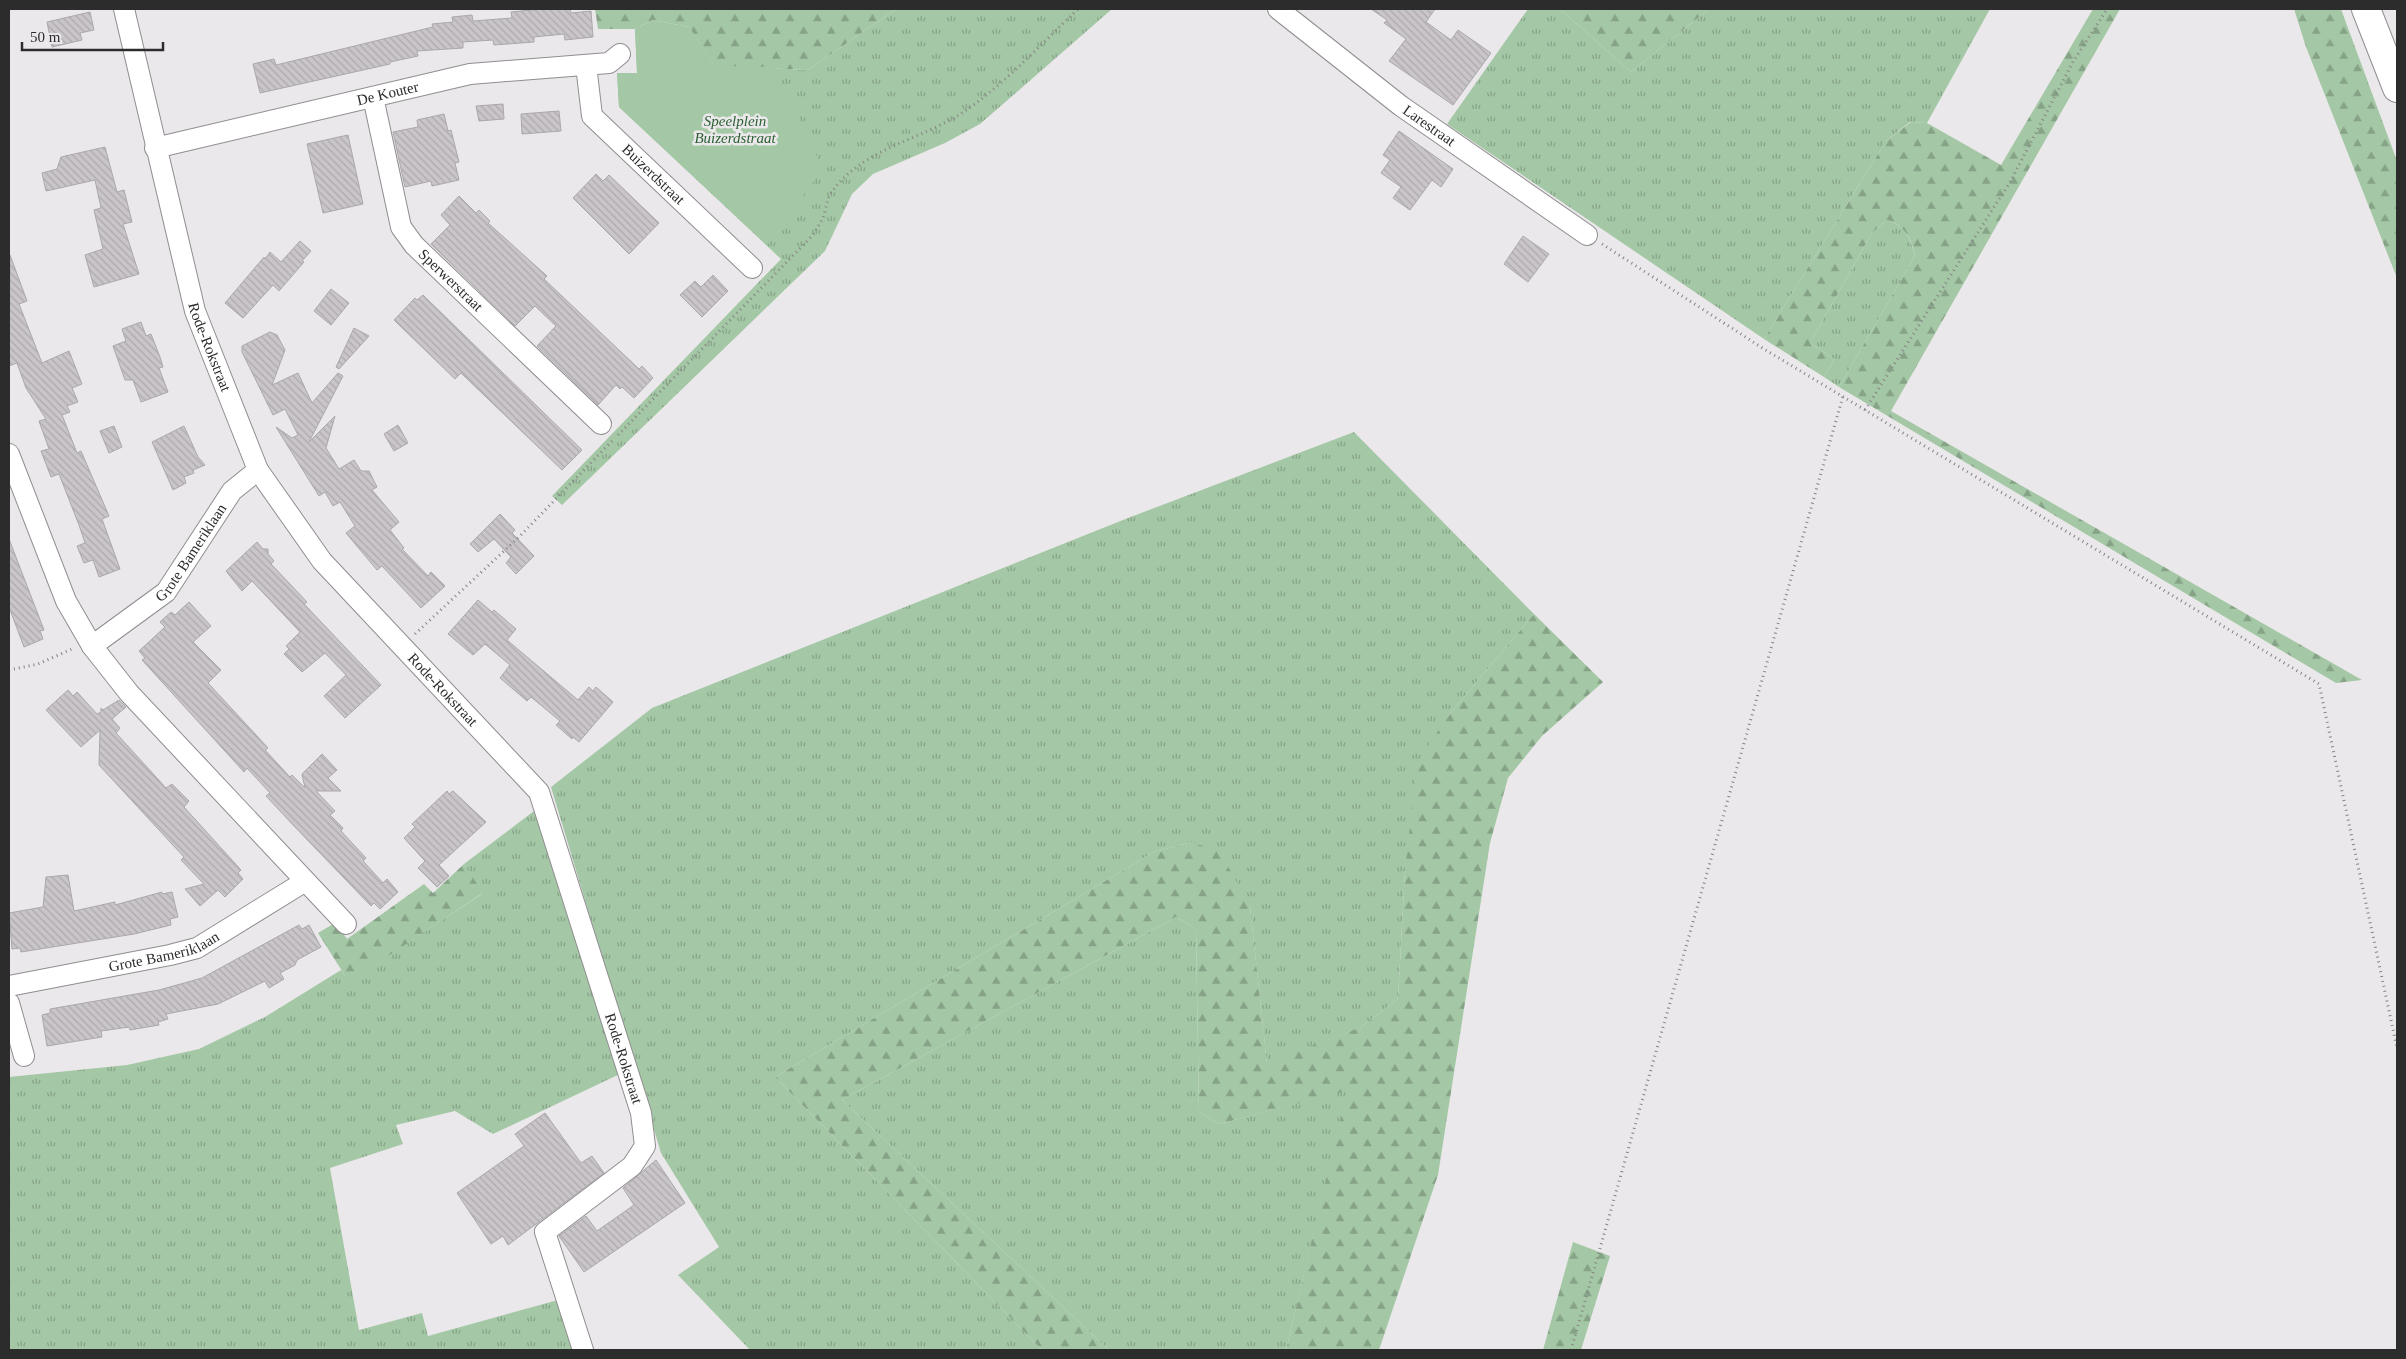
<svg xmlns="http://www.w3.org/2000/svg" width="2406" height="1359" viewBox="0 0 2406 1359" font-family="Georgia,serif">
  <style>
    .grass { fill: url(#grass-tufts) }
    .forest { fill: url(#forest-firs) }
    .park { fill: #a4c8a5 }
    .building { fill: url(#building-back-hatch); stroke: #aba8ab }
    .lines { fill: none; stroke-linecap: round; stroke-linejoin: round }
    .street-casing { stroke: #908d90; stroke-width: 22 }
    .highway-casing { stroke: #908d90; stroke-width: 30 }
    .path { stroke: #858385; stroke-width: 3; stroke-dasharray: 1 4; stroke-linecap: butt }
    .street { stroke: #fff; stroke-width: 20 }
    .highway { stroke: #fff; stroke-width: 28 }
    .labels { text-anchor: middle; stroke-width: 5; stroke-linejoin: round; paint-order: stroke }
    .street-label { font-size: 15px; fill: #2d2c2d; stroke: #ebe8eb }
    .park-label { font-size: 15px; font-style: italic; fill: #2b6031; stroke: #ebe8eb }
  </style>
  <defs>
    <pattern id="grass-tufts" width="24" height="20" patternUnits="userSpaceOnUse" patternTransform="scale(1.25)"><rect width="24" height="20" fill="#a4c8a5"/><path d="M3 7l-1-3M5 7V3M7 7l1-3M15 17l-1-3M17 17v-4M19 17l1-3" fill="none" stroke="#86a387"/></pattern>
    <pattern id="forest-firs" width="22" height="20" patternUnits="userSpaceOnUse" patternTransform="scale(1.25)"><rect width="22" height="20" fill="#a4c8a5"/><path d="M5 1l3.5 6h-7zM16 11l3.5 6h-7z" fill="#86a387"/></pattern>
    <pattern id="building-back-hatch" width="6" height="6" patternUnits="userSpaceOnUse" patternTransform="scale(1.25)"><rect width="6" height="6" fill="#c9c5c9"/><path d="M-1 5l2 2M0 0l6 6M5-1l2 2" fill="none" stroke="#ada9ad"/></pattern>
  </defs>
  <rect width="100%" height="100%" fill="#ebe8eb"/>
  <path class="grass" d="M896 9H1112L980 124 945 143 873 174 852 194 825 251 562 505 552 496 781 259 619 107 617 73H637L635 29 689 27 714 66 808 70Z
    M1528 9H1560L1631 72 1709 9H1990L1927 123 1910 122 1886 141 1764 339 1447 124Z
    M1887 220C1904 225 1911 238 1915 256L1839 387 1824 377 1834 359 1810 343 1872 233Z
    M1354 432 1534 614 1448 716 1405 870 1398 999 1361 1027 1267 1064 1250 906 1192 842 1154 852 775 1077 1042 1350H750L678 1275 719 1247 661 1153 551 787 652 708 1128 518Z
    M534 811 622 1073 493 1134 455 1111 396 1125 403 1144 330 1168 359 1330 422 1313 428 1336 558 1300 576 1350H9V1077L127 1065 199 1049 265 1017 341 970 349 981 482 894 464 864Z
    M1176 917 1196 929 1199 1112 1219 1124 1348 1090 1286 1350H1109L842 1100Z"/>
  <path class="forest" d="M595 9H896L808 70 714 66 689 27 653 20 635 29H598Z
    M1560 9H1709L1631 72Z
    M2093 9H2120L1891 411 2362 680 2336 683 1839 387 1915 256C1912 239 1904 225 1887 220L1872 233 1810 343 1834 359 1824 377 1764 339 1886 141 1911 122 1927 123 2001 165Z
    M2294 9H2341L2397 161V278L2306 47Z
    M1534 614 1603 682 1542 736 1508 778 1490 843 1438 1175 1379 1350H1286L1347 1091 1219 1124 1199 1112 1196 929 1176 917 842 1100 1109 1350H1042L775 1077 1154 852 1192 842 1220 852 1250 906 1267 1063 1361 1027 1398 999 1405 870 1417 763 1448 716Z
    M464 864 483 893 349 982 318 933 335 923 347 939 424 884 433 893Z
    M1573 1242 1610 1256 1581 1350H1543Z"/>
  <path class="park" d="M653 20 689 27 714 66 774 67 823 169 767 245 619 107 617 73H637L635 29Z"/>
  <path class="building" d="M541 9H570L571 13 591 11 593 37 565 40 564 34 534 37V42L494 45 493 40 463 42V48L417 51 418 56 390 62V64L260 93 253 64 274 59 276 65 433 27 432 24 453 22 452 17 472 15 473 21 512 18 511 12Z
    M1371 9H1435L1426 22 1451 40 1458 30 1491 53 1453 105 1389 61 1406 39 1384 23 1387 20Z
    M90 12 94 30 80 33 82 40 52 47 47 22Z
    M503 104 504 119 479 121 476 106Z
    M559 111 561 131 522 134 521 114Z
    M444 114 448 131 451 130 459 162 455 163 459 180 432 186 431 181 405 187 393 132 418 127 417 120Z
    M1399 131 1453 169 1441 187 1432 180 1410 210 1393 198 1401 187 1381 173 1390 160 1383 155Z
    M348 135 363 204 323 213 307 144Z
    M105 147 117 192 124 190 132 222 123 224 139 274 94 287 85 255 103 249 94 210 101 208 95 180 46 191 42 173 57 169 61 157Z
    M596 174 603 181 609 175 659 223 629 254 573 198Z
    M459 196 476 213 479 210 490 221 488 223 547 276 544 279 639 369 642 366 653 378 634 398 622 387 620 389 616 385 598 405 537 346 556 326 535 306 515 326 431 244 450 225 441 215Z
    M1523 236 1549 254 1528 282 1504 264Z
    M300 241 311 251 302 261 304 262 279 291 273 285 243 318 225 303 264 257 265 259 270 252 281 262Z
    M10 255 27 301 19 304 42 363 69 351 82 384 72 388 78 402 67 406 70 412 62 415 77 453 81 451 109 516 102 519 120 569 99 577 93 560 84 563 77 546 85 543 79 525 59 474 51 477 41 451 49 449 39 421 46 419 26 388 17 363 9 366Z
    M713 275 728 291 702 317 680 295 695 281 701 287Z
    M331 289 349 303 331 325 314 311Z
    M423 295 582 450 562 470 461 373 455 379 394 320 415 298 417 300Z
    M141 322 146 336 151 334 160 357 163 367 159 368 168 392 141 402 133 380H125L113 346 126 341 122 329Z
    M354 328 369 336 339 369 336 367Z
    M270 332 277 335 285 350 272 385 298 373 312 403 338 373 343 376 309 442 335 416 326 448 339 469 354 460 361 471H369L377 487 372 490 399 522 390 530 404 548 402 549 428 576 431 572 445 586 421 608 382 566 377 570 346 533 355 526 340 502 333 506 325 492 319 496 276 427 292 438 298 435 285 409 273 415 242 352V346Z
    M398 425 408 443 394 451 384 434Z
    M114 426 122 447 109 453 100 431Z
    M184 426 198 457 205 465 193 470 194 473 184 477 186 483 173 490 152 442Z
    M500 514 515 530 512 533 534 556 516 574 506 563 511 557 494 539 478 552 470 544Z
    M9 539 44 630 40 631 43 639 24 647 9 607Z
    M257 542 263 549H268V554L274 561 271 564 307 602 304 604 381 685 345 718 324 696 346 675 325 653 302 672 284 654 289 649 286 646 300 632 252 581 242 591 226 571Z
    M478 600 492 612 494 610 516 629 507 640 578 700 589 687 593 691 596 687 613 702 579 742 573 737 572 739 556 725 560 721 531 697 527 701 500 678 510 665 485 644 473 655 448 634Z
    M189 602 211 626 193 642 221 670 208 683 257 736 268 748 265 750 290 777 292 775 305 788 302 774 322 754 337 770 328 778 341 791H316L335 811 330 815 343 828 341 831 366 858 363 861 383 883 387 879 398 892 380 909 374 903 371 906 294 826 266 796 270 793 247 768 244 772 142 660 145 658 139 651 165 627 160 622 171 612 175 615Z
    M68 690 73 696 77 692 97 714 101 712V708L103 710 119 700 126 707 112 719 120 728 116 733 166 788 172 784 189 801 184 807 241 870 238 873 243 879 225 897 218 890 200 906 185 889 204 884 181 860 184 857 99 765 100 730 81 747 46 710Z
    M447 791 449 794 453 791 486 822 439 865 449 876 437 887 418 868 425 861 404 838 415 827 412 824Z
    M68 875 74 911 115 902V905L162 892V894L172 892 178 917 170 919 171 925 134 934 21 952 20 948 12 949 9 913 43 907 46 877Z
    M299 925 302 929 309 925 321 947 297 960 295 965 280 973 284 979 269 988 265 981 218 1004 166 1014 168 1019 158 1022 159 1025 130 1030 129 1027 101 1031 102 1037 47 1046 42 1015 50 1013V1009L159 990 202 978Z
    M545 1113 581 1163 592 1156 604 1173 508 1245 503 1236 491 1244 457 1193 524 1146 515 1134Z
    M656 1160 685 1203 584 1272 559 1236 586 1216 597 1231 634 1205 623 1188Z"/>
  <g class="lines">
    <defs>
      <g id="street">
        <path id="s1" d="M124 9 195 311 258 470 322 561 539 792 641 1113 645 1146 632 1166 545 1232 583 1350"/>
        <path id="s2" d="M1278 9 1401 106 1587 235"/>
        <path id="s3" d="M586 65 592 116 752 268"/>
        <path id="s4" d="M373 97 401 227 414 245 601 424"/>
        <path id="s5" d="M155 148 470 74 609 63 620 54"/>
        <path d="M9 454 66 601 92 646 129 693 346 924"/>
        <path id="s6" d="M92 646 166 592 232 491 258 470"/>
        <path id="s7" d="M9 986 170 955 197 948 304 882"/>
        <path d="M9 1003 24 1056"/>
      </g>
      <path id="highway" d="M2366 9 2397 88"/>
    </defs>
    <use href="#street" class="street-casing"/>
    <use href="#highway" class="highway-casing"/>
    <path class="path" d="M1602 244 1764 349 2319 684 2397 1048
      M1865 410 2010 182 2073 62 2107 9
      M618 435 813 235C816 229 820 224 823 218 826 210 826 200 831 193 862 148 922 140 965 111 1007 82 1042 43 1078 9
      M415 634 519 537 612 441
      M9 670 38 664 72 649
      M1571 1350 1843 396"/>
    <use href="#street" class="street"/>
    <use href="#highway" class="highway"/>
  </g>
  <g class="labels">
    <g class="street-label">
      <text dy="5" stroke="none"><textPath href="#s5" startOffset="239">De Kouter</textPath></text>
      <text dy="5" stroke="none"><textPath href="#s2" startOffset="191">Larestraat</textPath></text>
      <text dy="5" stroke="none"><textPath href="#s3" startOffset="136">Buizerdstraat</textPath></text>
      <text dy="5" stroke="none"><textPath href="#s4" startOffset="206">Sperwerstraat</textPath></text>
      <text dy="5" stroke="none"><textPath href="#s1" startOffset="349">Rode-Rokstraat</textPath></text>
      <text dy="5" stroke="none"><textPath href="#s6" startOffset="138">Grote Bameriklaan</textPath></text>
      <text dy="5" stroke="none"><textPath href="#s1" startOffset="769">Rode-Rokstraat</textPath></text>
      <text dy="5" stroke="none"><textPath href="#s7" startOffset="159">Grote Bameriklaan</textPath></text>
      <text dy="5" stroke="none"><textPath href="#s1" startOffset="1189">Rode-Rokstraat</textPath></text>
    </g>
    <g class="park-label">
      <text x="735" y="126">Speelplein<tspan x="735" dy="17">Buizerdstraat</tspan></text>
    </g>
  </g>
  <rect width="2406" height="1359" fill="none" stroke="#2d2c2d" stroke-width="20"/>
  <path d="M22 42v8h141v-8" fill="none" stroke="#2d2c2d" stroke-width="2.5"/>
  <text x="30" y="42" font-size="15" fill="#2d2c2d" stroke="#ebe8eb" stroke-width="4" paint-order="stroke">50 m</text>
</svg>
